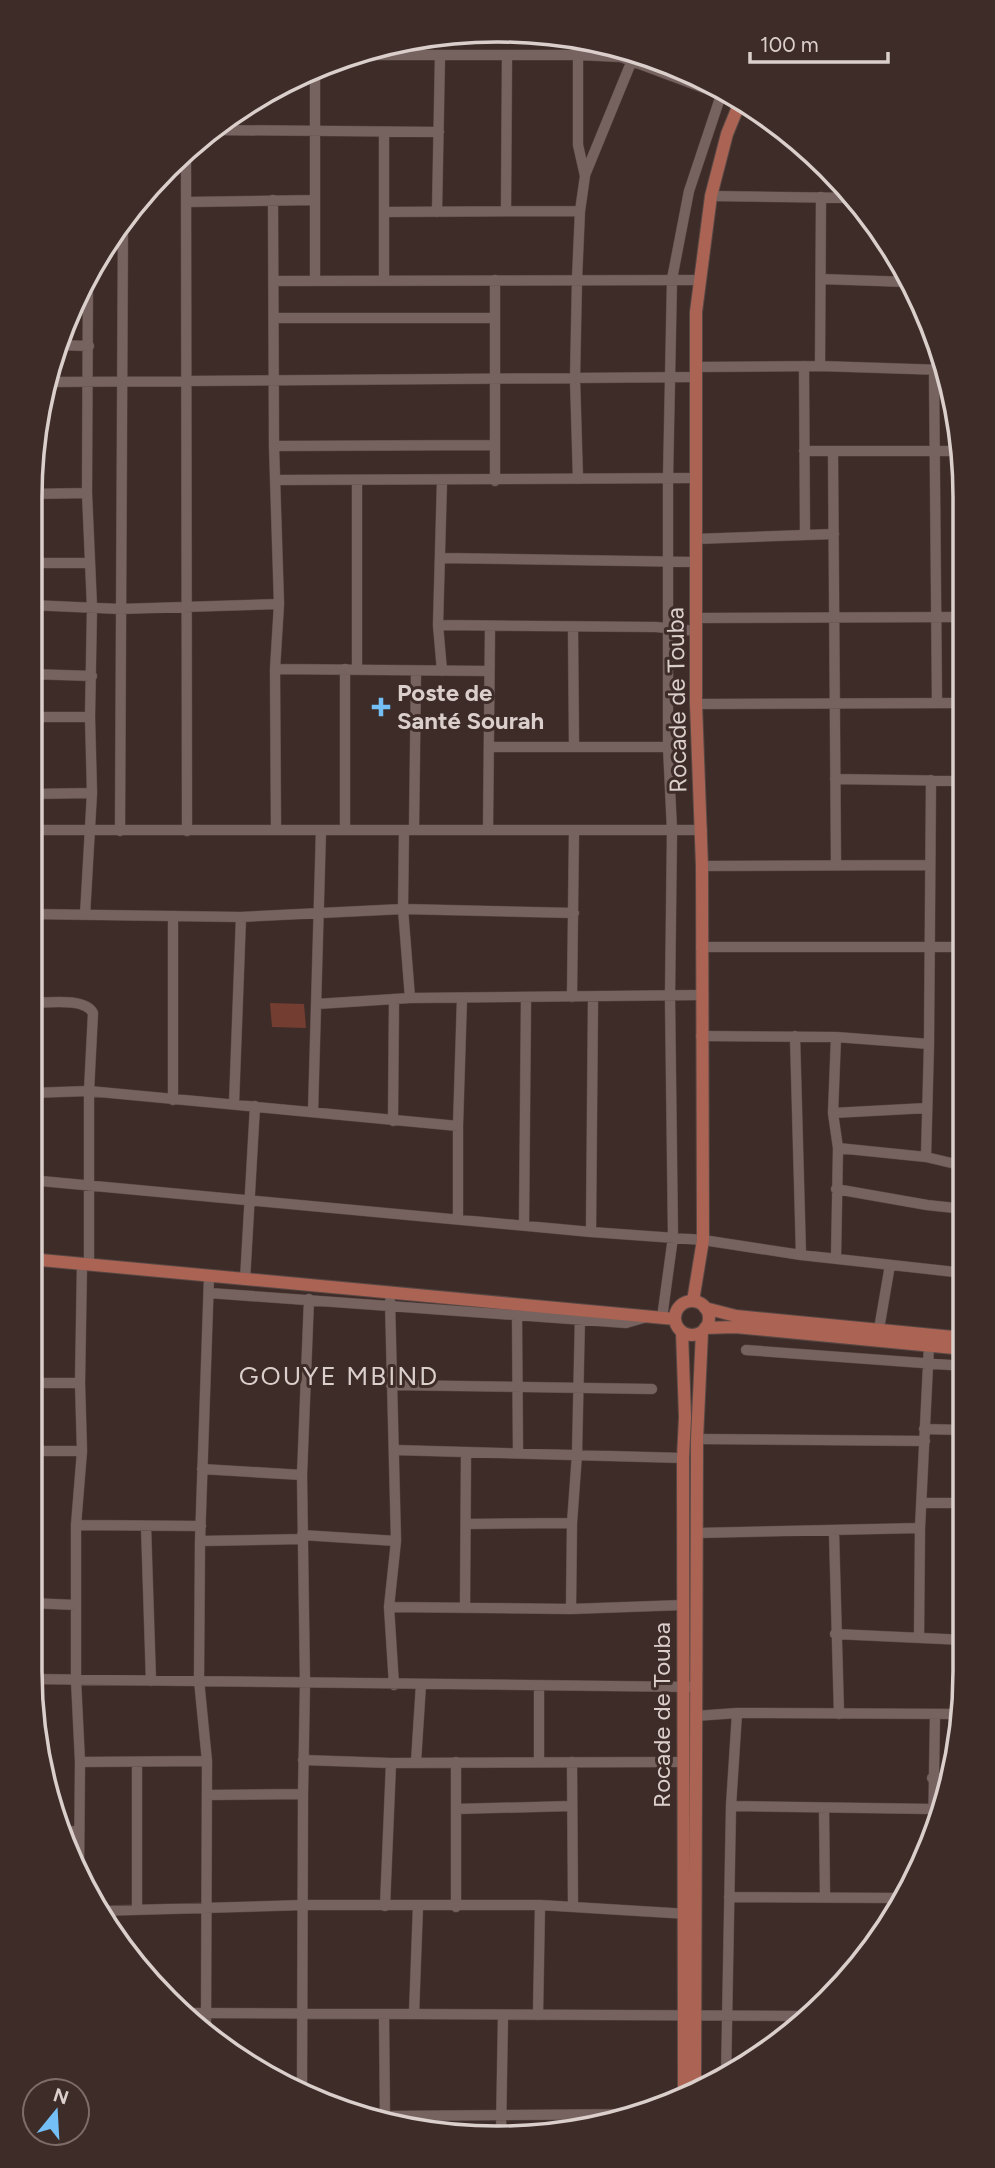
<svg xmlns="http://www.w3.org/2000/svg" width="995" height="2168" viewBox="0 0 995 2168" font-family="Figtree,sans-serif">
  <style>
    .green { fill: #743d31 }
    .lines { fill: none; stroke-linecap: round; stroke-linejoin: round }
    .minor-casing { stroke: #574845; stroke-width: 11 }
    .major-casing { stroke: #574845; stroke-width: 14 }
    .minor { stroke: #76625e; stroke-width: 10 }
    .major { stroke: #ab6353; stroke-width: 12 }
    .poi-dot { fill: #74c0f6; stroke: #3e2c28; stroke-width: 2.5 }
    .labels { text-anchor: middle; stroke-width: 6; stroke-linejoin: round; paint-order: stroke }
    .poi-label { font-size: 24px; font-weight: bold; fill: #dbcfcc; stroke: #3e2c28; text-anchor: start }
    .street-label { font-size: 24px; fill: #dbcfcc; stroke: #3e2c28 }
    .neighbourhood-label { font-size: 26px; letter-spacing: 2px; fill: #dbcfcc; stroke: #3e2c28 }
    .rim { fill: none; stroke: #dbcfcc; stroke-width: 3.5 }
  </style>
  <rect width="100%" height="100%" fill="#3e2c28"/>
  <path class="green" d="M270 1003 304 1004 306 1028 272 1027Z"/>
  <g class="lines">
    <defs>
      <path id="minor" d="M354 55H578L621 57 739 101
        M400 55 401 40
        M315 67V281
        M212 130 439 132
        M186 151 187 831
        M171 163H186
        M585 175 635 53
        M711 196 854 198
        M273 200 274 446 279 604 275 669 276 830
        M187 202 315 200
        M506 211 507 55
        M384 212 580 211
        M437 212 440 55
        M821 279 908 282
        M384 280V132
        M495 280V481
        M275 281 700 280
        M274 318H495
        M57 345 89 346
        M804 366 805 535
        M820 366 821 197
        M696 367 820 366 943 370
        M934 370 937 703
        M46 382 696 377
        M274 446 495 445
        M804 451H961
        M833 451 836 865
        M578 479 575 379 577 279 580 211 585 176 578 145V38
        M275 480 696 478
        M30 494 87 493
        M696 539 834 534
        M441 558 696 562
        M30 563H89
        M30 605 120 609 279 604
        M696 618 962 617
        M438 625 656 627 696 631
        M573 628 574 746
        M275 669 489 671
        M357 669V481
        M442 671 438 625 442 481
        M30 674 92 676
        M696 704 962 703
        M30 717H90
        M489 747H668
        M835 779 962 781
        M30 794 92 793
        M30 830H702
        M345 830V669
        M404 830 403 909 410 998
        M414 830 416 672
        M488 830 490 627
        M120 831 123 220
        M702 866 930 865
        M30 914 241 917 403 909 574 913
        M85 915 92 793 90 717 92 607 87 493 88 275
        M173 916V1100
        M701 947H963
        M572 997 574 830
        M30 1003C46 1003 85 997 93 1013L89 1091V1264
        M317 1004 410 998 701 995
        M701 1036 836 1037 929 1044
        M795 1036 801 1255
        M836 1037 833 1113 838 1148 836 1258
        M30 1093 89 1091 458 1126
        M234 1104 241 917
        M313 1112 321 830
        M833 1113 927 1108
        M393 1121 394 999
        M838 1148 926 1157 964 1166
        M926 1157 929 1044 931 780
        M30 1180 591 1232 703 1240 801 1255 964 1273
        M836 1189 927 1205 964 1209
        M458 1219V1126L462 998
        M524 1225 526 998
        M591 1232 593 998
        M245 1280 255 1106
        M209 1293 626 1323 647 1317
        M390 1301 396 1541 389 1607 394 1685
        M517 1315 518 1453
        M662 1318 673 1237 670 997 672 830 668 747V479L672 279 689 191 722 92
        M879 1329 890 1265
        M746 1350 964 1366
        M30 1383H80
        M391 1385 652 1389
        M924 1429 964 1430
        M697 1439 925 1441
        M394 1450 683 1458
        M30 1451H82
        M202 1469 302 1475
        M923 1503H965
        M466 1524 572 1523
        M76 1525 201 1526
        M146 1526 151 1681
        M834 1532 839 1714
        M697 1533 920 1528
        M302 1535 396 1541
        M200 1541 303 1539
        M30 1603 76 1605
        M389 1607 571 1609 683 1605
        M465 1608 466 1453
        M571 1609 572 1523 577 1454 580 1316
        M835 1634 965 1640
        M919 1637 920 1528 929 1345
        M31 1679 691 1687
        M539 1686V1762
        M695 1716 737 1713 961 1714
        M303 1760 391 1763 683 1762
        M80 1762 207 1761
        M416 1762 421 1684
        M572 1762 573 1906
        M932 1778H951
        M207 1795 303 1794
        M731 1806 933 1809
        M824 1808 825 1896
        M456 1809 571 1806
        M59 1832 78 1831
        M933 1840 935 1714
        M79 1875 80 1762 76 1680V1525L82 1451 80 1383 82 1264
        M729 1897 899 1898
        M385 1906 391 1763
        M456 1907V1762
        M137 1908V1762
        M97 1911 304 1905H540L688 1914
        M188 2013 804 2016
        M384 2014 385 2121
        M414 2014 418 1906
        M538 2015 540 1905
        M206 2028 207 1761 199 1680 200 1541 209 1277
        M726 2078 731 1806 737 1713
        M302 2090 303 1794 305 1683 302 1475 309 1299
        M385 2116 647 2114
        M501 2132 503 2015"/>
      <path id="major" d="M30 1259 675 1319
        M693 1301 703 1240 702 866 696 704V312L711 196 727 134 740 102
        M675 1318a17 17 0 1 1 34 0a17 17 0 1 1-34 0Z
        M705 1308 736 1316 964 1338
        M705 1328 735 1327 964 1349
        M682 1332 685 1417 683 1458 684 2097
        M695 2092 697 1439 702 1332"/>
    </defs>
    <use href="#minor" class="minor-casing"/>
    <use href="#major" class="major-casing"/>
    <use href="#minor" class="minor"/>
    <use href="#major" class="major"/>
  </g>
  <path class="poi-dot" d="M377.5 696.5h7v7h7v7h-7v7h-7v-7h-7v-7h7z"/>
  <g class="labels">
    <g class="poi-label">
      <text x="397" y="701">Poste de<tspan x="397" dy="28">Santé Sourah</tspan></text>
    </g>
    <g class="street-label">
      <text transform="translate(677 700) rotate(-91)" y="8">Rocade de Touba</text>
      <text transform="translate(662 1715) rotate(-90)" y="8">Rocade de Touba</text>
    </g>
    <g class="neighbourhood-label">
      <text x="339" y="1385">GOUYE MBIND</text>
    </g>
  </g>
  <path d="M0 0H995V2168H0ZM497 42H498A455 455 0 0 1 953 497V1671A455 455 0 0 1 498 2126H497A455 455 0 0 1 42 1671V497A455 455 0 0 1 497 42Z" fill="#3e2c28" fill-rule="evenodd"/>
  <path class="rim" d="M497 42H498A455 455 0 0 1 953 497V1671A455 455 0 0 1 498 2126H497A455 455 0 0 1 42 1671V497A455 455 0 0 1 497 42Z"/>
  <g transform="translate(56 2112) rotate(18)"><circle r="33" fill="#3e2c28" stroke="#7d6d6a" stroke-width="2"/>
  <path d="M0-5L12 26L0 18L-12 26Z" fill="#74c0f6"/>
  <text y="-10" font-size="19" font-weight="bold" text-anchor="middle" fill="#dbcfcc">N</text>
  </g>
  <path d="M750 52v10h138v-10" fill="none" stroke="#dbcfcc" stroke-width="3.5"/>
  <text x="760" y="52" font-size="21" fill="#dbcfcc" stroke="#3e2c28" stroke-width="5" paint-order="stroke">100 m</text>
</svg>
